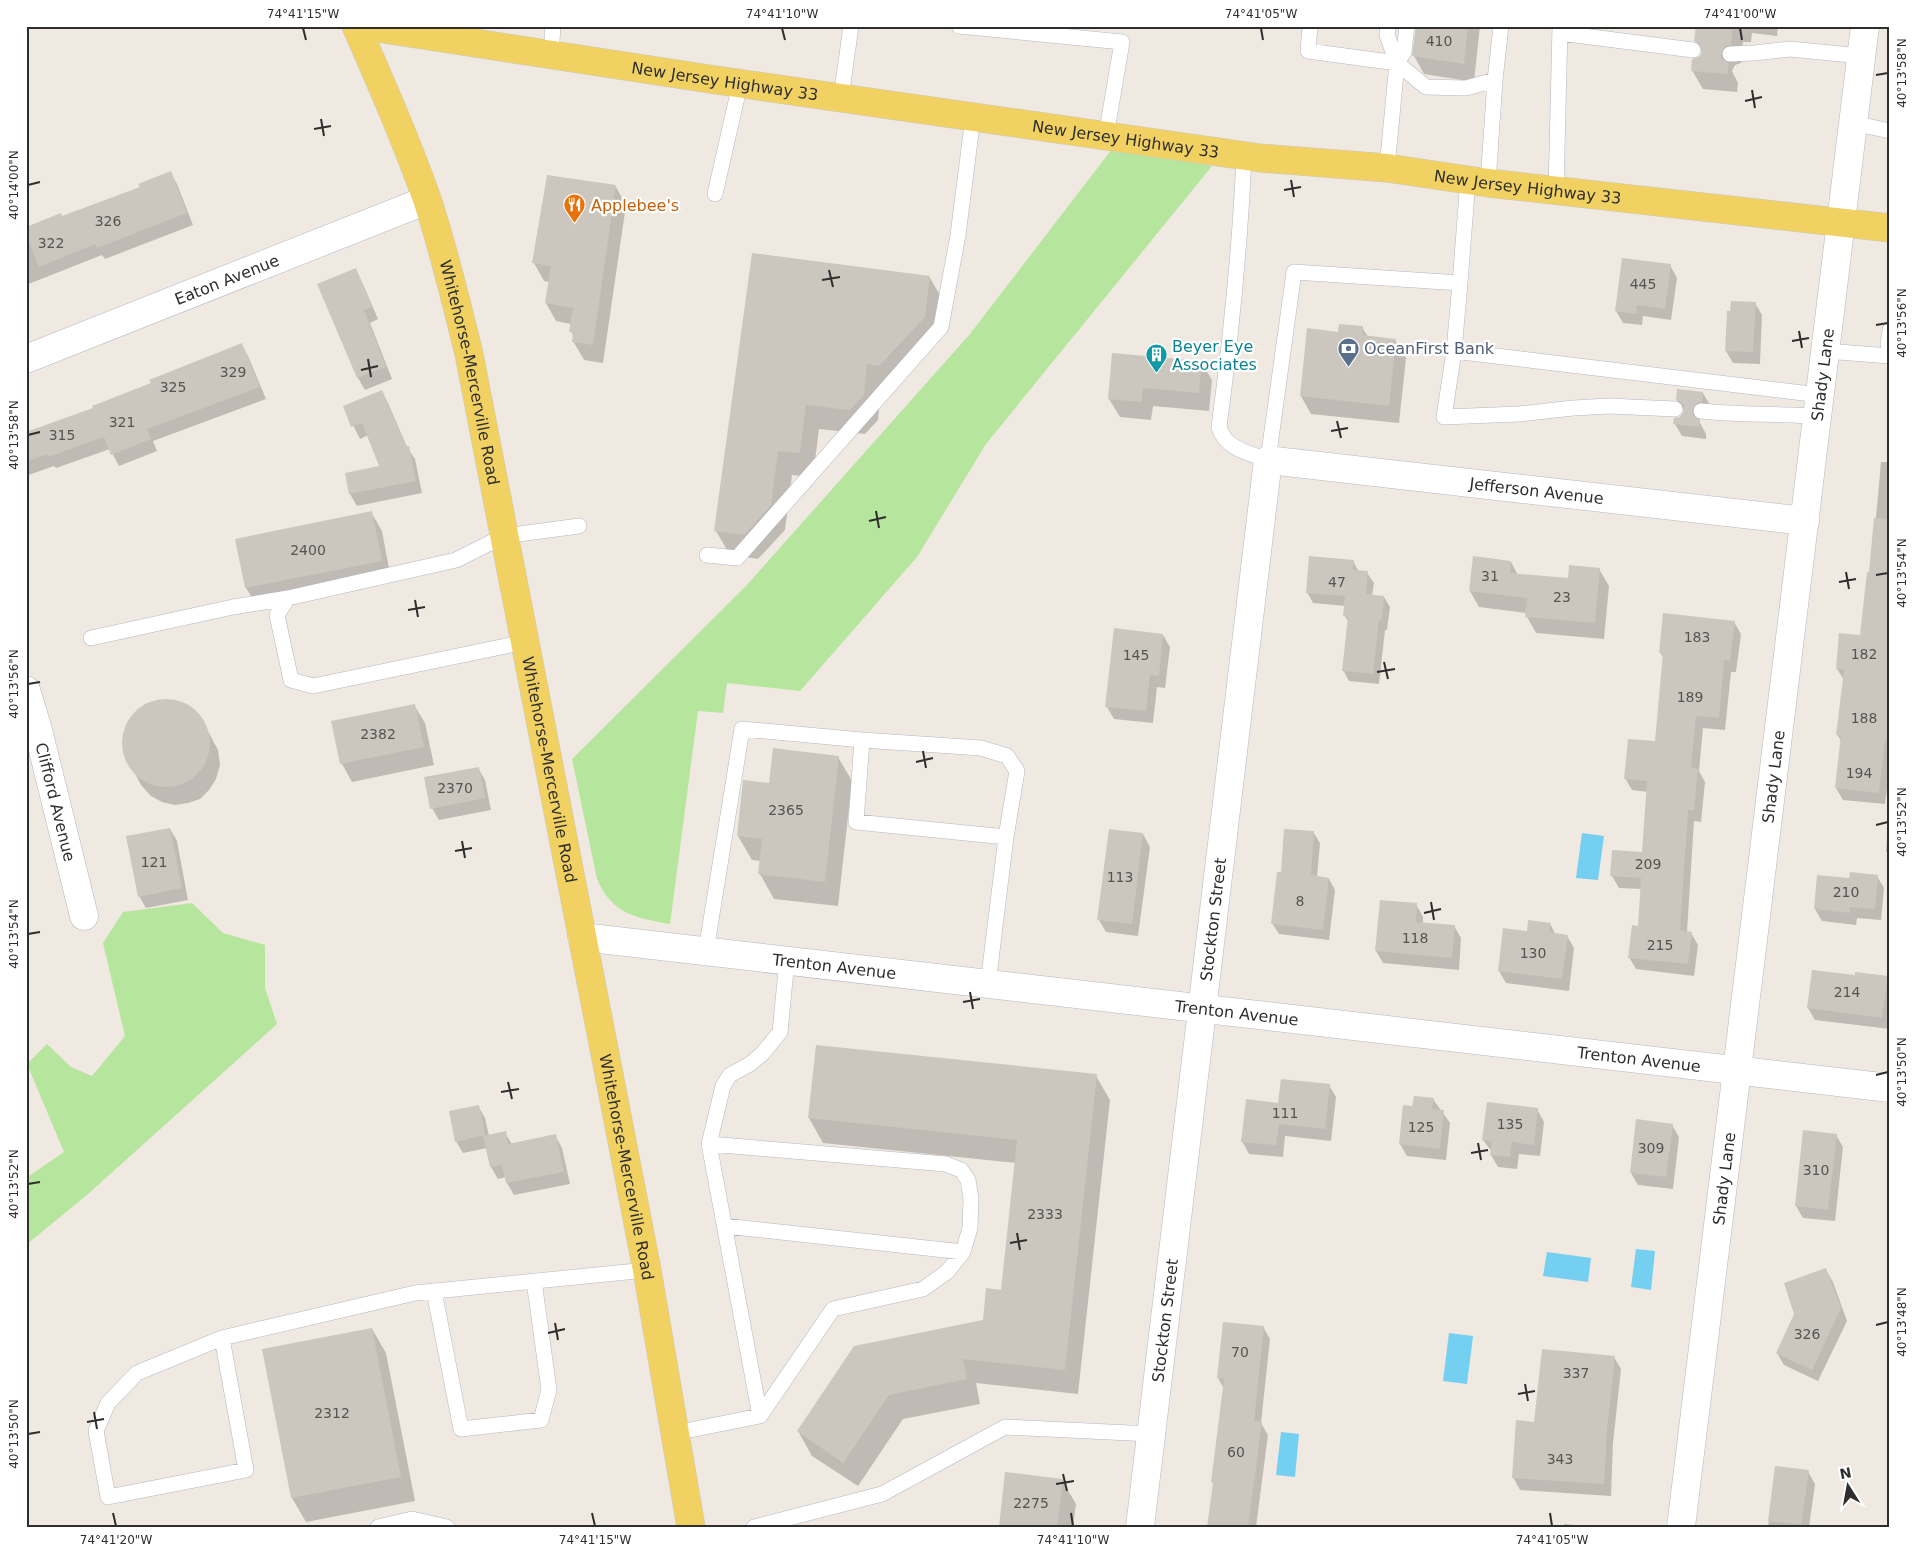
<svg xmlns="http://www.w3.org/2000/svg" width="1916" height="1553" viewBox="0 0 1916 1553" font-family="'DejaVu Sans',sans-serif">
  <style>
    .green { fill: #b6e59e }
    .water { fill: #75cff0 }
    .shadow { fill: #0003 }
    .building { fill: #cbc7bf }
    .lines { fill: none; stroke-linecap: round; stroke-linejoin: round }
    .lane-casing { stroke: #b4b7c1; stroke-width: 16 }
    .street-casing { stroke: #b4b7c1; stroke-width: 29 }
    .primary-casing { stroke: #c9c9c9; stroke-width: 29 }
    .lane { stroke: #fff; stroke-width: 15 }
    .street { stroke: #fff; stroke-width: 28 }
    .primary { stroke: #f2d163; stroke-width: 28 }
    .ticks { fill: none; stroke: #2e2e2e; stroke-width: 2 }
    .labels { text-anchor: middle; stroke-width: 4.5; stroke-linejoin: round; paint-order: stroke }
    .number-label { font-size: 14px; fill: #555452 }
    .street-label { font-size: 16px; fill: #2e2e2e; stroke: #fff }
    .food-label { font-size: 16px; fill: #c56008; stroke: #fff; text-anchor: start }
    .culture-label { font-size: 16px; fill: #0d838f; stroke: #fff; text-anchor: start }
    .service-label { font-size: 16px; fill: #4e5e75; stroke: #fff; text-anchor: start }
    .neatline { fill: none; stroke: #2e2e2e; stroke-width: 2 }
    .ticks-label { font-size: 12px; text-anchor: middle; fill: #2e2e2e }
  </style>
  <rect width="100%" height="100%" fill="#efe9e1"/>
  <path class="green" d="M1112 149 1212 166 986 444 917 557 800 691 727 683 723 713 698 711 670 924C636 918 612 914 597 879L572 759 746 586 970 334Z
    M192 903 223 933 265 945V988L277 1024 88 1194 26 1245V1178L64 1152 27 1064 47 1044 71 1067 92 1076 125 1036 103 943 123 912Z"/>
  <path class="water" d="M1582 833 1604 836 1598 880 1576 878Z
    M1636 1249 1655 1251 1651 1290 1631 1287Z
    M1547 1252 1591 1258 1588 1282 1543 1276Z
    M1449 1333 1473 1336 1467 1384 1443 1381Z
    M1281 1432 1299 1434 1295 1477 1276 1475Z"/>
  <path class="shadow" d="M1417 26H1480L1474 82 1424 74 1414 56Z
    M1688 26H1778L1777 36 1752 33 1751 42H1743L1741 63 1735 65 1732 71 1738 83 1737 92 1703 89 1692 70 1703 53 1695 40 1696 30 1695 27Z
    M170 172 177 184 193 225 105 259 102 255 26 285V239L62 218 141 188Z
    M616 187 626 205 603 363 584 360 573 341 574 337 570 330 571 324 556 321 546 303 549 282 544 281 534 263Z
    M753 254 930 278 944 302 938 341 881 388 878 420 865 434 819 429 813 477 792 475 785 530 758 559 730 555 716 531Z
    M1670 265 1677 278 1671 320 1643 316 1642 325 1623 323 1616 311Z
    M356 270 362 282 378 319 370 323 392 379 365 390 358 378 341 335Z
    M1755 303 1762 315 1760 364 1733 363 1726 351 1731 313Z
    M1362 327 1368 337 1395 340 1406 358 1399 423 1311 414 1301 396 1340 333Z
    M241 344 248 356 266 399 153 441 157 451 119 466 110 449 56 468 54 466 26 476V433L95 408Z
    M1201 362 1212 380 1209 411 1153 406 1151 420 1120 417 1109 399Z
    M382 391 388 403 407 447 415 459 422 493 357 506 350 494 346 474 381 467 368 435 360 439 344 407Z
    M1703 393 1710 405 1699 421 1706 434V439L1682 436 1675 424 1685 412 1677 400Z
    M1881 462H1890V766L1885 804 1843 800 1836 788 1841 741 1837 734 1844 680 1837 669 1862 637 1871 573Z
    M371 512 382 531 391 579 257 606 246 588 236 540Z
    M1353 561 1359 572 1367 573 1374 583 1372 596 1384 597 1390 607 1387 630H1385L1379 684 1349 681 1343 670 1349 623 1345 616 1346 606 1313 603 1307 592Z
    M1511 562 1518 575 1569 579 1599 569 1609 586 1604 639 1536 633 1527 617V613L1479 607 1470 591Z
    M1734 622 1741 634 1736 672H1731L1725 730 1703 728 1699 771 1705 782 1701 822 1694 821 1687 932 1691 933 1698 945 1694 976 1636 969 1629 957 1639 927 1642 889 1619 888 1612 876 1643 853 1648 792 1632 790 1625 778 1657 743 1664 659 1660 652Z
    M1163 635 1170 647 1165 688 1157 687 1153 723 1114 719 1107 707Z
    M162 700 177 702 190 708 201 718 218 750 220 765 216 779 209 790 200 799 188 803 175 805 162 802 151 796 141 785 124 753 123 738 128 724 136 713 148 704Z
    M414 705 425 723 434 765 352 782 342 764 333 722Z
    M838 757 852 781 838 906 774 899 760 874 761 861 752 860 738 836 770 784Z
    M478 768 485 780 491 810 439 820 432 808Z
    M1890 805V857L1886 851Z
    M170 829 177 841 188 900 146 908 139 896Z
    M1313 832 1320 843 1317 877 1329 879 1335 890 1329 940 1279 934 1272 923 1282 873Z
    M1143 834 1150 847 1138 936 1106 932 1099 920Z
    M1877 876 1884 888 1881 920 1857 918 1856 925 1822 921 1815 909 1851 880Z
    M1381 902 1416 904 1423 917V923L1454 926 1461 938 1459 970 1383 963 1376 951Z
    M1550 924 1556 935 1567 936 1574 948 1569 991 1506 983 1499 971 1528 933Z
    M1856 977H1887L1890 980V1029L1815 1020 1808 1008Z
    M817 1046 1096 1076 1110 1100 1078 1394 976 1383 980 1404 903 1419 858 1486 812 1456 798 1431 984 1321 1002 1291 1016 1163 823 1143 809 1118Z
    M1329 1085 1336 1097 1331 1141 1285 1136 1283 1157 1249 1154 1242 1141 1280 1104Z
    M1433 1099 1450 1123 1446 1160 1407 1156 1400 1144 1414 1107Z
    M478 1106 485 1118 489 1136 505 1133 512 1144 555 1135 562 1148 570 1184 514 1195 507 1183 506 1177 498 1179 491 1167 487 1148 463 1153 456 1141Z
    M1537 1109 1544 1122 1540 1156 1519 1154 1517 1169 1498 1167 1491 1155 1492 1152 1483 1140Z
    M1672 1125 1679 1137 1673 1189 1638 1185 1631 1173Z
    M1836 1135 1843 1147 1835 1221 1803 1218 1796 1206Z
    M1826 1270 1833 1282 1847 1321 1818 1381 1784 1365 1777 1353Z
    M1224 1323 1263 1327 1270 1339 1261 1423 1268 1435 1256 1527H1208L1214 1485 1212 1482 1224 1389 1218 1378Z
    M372 1329 386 1353 415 1501 306 1522 292 1498Z
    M1614 1357 1621 1369 1613 1443 1611 1496 1520 1490 1513 1477 1535 1423Z
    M1776 1467 1808 1472 1815 1484 1809 1527H1768Z
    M1062 1480 1076 1504 1073 1527H1000Z
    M1564 1524 1598 1527H1564Z"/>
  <path class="building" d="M1416 26H1468L1464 64 1412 56Z
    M1696 26H1733L1731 45 1725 46 1721 54 1722 59 1729 63 1727 74 1691 71 1692 59 1700 56 1702 51 1699 43 1694 41Z
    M171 171 187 213 97 248 95 244 39 267 26 235V227L61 213 62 216 140 187 138 184Z
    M547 175 616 185 593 345 572 342 573 333 569 331 573 308 545 303 551 266 532 263Z
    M752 253 930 276 925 317 879 366 867 364 864 395 850 410 806 405 800 453 778 451 771 505 744 535 714 531Z
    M1622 258 1671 264 1665 309 1637 305 1636 314 1615 311Z
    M356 268 372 307 364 310 386 367 357 378 317 284Z
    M1731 301 1756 302 1753 352 1725 351 1727 311H1730Z
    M1339 324 1363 326 1362 335 1396 339 1389 406 1300 396 1307 328 1338 332Z
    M242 343 260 387 147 429 151 439 111 455 104 437 48 457 47 454 26 462V432L93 408 92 406 151 383 149 380Z
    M1112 353 1202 361 1199 393 1143 388 1141 402 1108 399Z
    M1677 389 1703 392 1702 402 1697 403 1692 410 1693 415 1700 420 1699 427 1673 424 1674 418 1680 417 1684 410 1683 404 1676 400Z
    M382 390 406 446H409L416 481 349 494 345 473 379 466 362 423 351 427 343 406Z
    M372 511 382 561 245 588 235 539Z
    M1874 518 1890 519V741H1885L1879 793 1835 788 1841 735H1836L1844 670 1836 669 1839 633 1860 635 1867 572H1869Z
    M1309 556 1354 560 1353 570 1368 571 1366 594 1384 596 1382 620H1379L1373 674 1342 671 1348 617 1343 616 1345 596 1306 593Z
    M1473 556 1511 561 1510 573 1568 578 1569 565 1600 568 1595 623 1525 617 1527 598 1469 591Z
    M1663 613 1735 621 1730 661 1724 660 1719 718 1696 716 1691 768 1698 769 1694 810H1688L1680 930 1692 932 1688 964 1628 958 1632 925 1638 926 1641 878 1610 876 1612 850 1642 852 1647 781 1624 779 1628 739 1655 741 1663 653H1659Z
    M1114 628 1163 634 1159 676 1150 675 1146 711 1105 707Z
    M122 743a44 44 0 1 1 88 0a44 44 0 1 1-88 0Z
    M415 704 424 747 340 764 331 721Z
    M773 748 839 756 825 882 758 874 762 839 737 836 743 780 769 783Z
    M479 767 485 798 430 809 424 777Z
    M170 828 182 888 138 897 126 836Z
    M1109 829 1143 833 1132 924 1097 920Z
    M1284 829 1314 831 1311 875 1329 878 1323 930 1271 924 1277 872H1281Z
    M1850 872 1878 875 1875 909 1850 907V913L1814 909 1817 875 1849 878Z
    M1380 900 1417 903 1416 922 1455 925 1452 958 1375 951Z
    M1528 920 1551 923 1549 932 1568 935 1562 979 1498 971 1503 928 1527 931Z
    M1812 970 1855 975V972L1888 976 1882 1018 1807 1008Z
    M816 1045 1097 1074 1065 1370 963 1359 967 1379 889 1395 843 1463 797 1431 854 1346 983 1320 986 1288 1001 1290 1017 1140 808 1118Z
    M1281 1079 1330 1084 1325 1129 1279 1124 1276 1145 1241 1142 1246 1099 1278 1103Z
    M1414 1096 1434 1098 1432 1109 1444 1110 1440 1149 1399 1144 1403 1105 1412 1106Z
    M1487 1102 1538 1108 1534 1145 1512 1142 1510 1157 1490 1155 1492 1141 1482 1140Z
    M479 1105 485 1135 455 1142 449 1111Z
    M1636 1119 1673 1124 1666 1177 1630 1173Z
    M1803 1130 1837 1134 1828 1210 1795 1206Z
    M506 1131 508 1144 556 1134 564 1172 506 1183 502 1165 490 1167 483 1136Z
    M1826 1268 1841 1308 1812 1370 1776 1353 1794 1314 1784 1283Z
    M1223 1322 1264 1326 1254 1421 1262 1422 1248 1527H1207L1213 1483 1211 1482 1224 1379 1217 1378Z
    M372 1328 401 1477 291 1498 262 1349Z
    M1542 1349 1615 1356 1607 1430 1604 1484 1512 1478 1516 1420 1534 1422Z
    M1775 1466 1809 1470 1801 1525 1768 1521Z
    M1005 1472 1063 1479 1057 1527H999Z"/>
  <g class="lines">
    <defs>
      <path id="lane" d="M959 26 1122 42 1106 136
        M1310 26 1308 51 1397 63 1426 87 1466 88 1495 80
        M1560 33 1693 50
        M1730 54 1754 53 1790 49 1861 56
        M551 55 553 26
        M1397 63 1404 52 1407 26
        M841 98 851 26
        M1853 123 1890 131
        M1244 156C1240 247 1231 337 1219 427 1225 449 1249 453 1268 460L1294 272 1460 283 1468 180
        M1387 168 1397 63 1387 35 1388 26
        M1488 183 1495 80 1501 26
        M1556 191 1560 26
        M715 194 740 84
        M1460 283 1454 351 1444 417 1519 414 1573 408 1609 406 1675 409
        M1890 330 1888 344 1890 350
        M1454 351 1820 395
        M1825 351 1890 356
        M1701 411C1740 415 1779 414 1818 416
        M707 555 737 558 941 327 958 235 973 117
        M91 638 233 607 288 598
        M525 642 313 686 291 680 277 615 288 598 456 560 504 536 579 526
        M862 740 981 748 1007 756 1017 771 1006 837
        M706 951 742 729 862 740 856 822 1006 837 988 984
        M709 1144 760 1416
        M725 1226 963 1252
        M434 1291 461 1429 541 1420 549 1390 534 1281
        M222 1338 246 1470 108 1497 96 1431 108 1403 137 1373 222 1338 415 1293 647 1270
        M675 1433 760 1416 833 1309 923 1289 947 1272 963 1252 970 1228 971 1199 968 1180 961 1170 946 1164 709 1144 723 1086 730 1075 750 1064 762 1054 780 1032 787 960
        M378 1527 412 1519 447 1527
        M754 1527 882 1494 1005 1427 1151 1434"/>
      <g id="street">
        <path id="s1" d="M26 359 427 200"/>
        <path id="s2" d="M26 690 38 730 84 916"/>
        <path id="s3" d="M582 937 1890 1088"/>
        <path id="s4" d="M1140 1527 1268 460 1805 521"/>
        <path id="s5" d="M1681 1527 1865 26"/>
      </g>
      <g id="primary">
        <path id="s6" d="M356 26C381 83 406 140 427 199 444 250 456 302 469 354L647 1270 691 1527"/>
        <path id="s7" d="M364 26 716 80 1260 158 1387 168 1488 183 1890 228"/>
      </g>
    </defs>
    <use href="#lane" class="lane-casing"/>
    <use href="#street" class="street-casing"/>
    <use href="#primary" class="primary-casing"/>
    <use href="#lane" class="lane"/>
    <use href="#street" class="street"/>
    <use href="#primary" class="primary"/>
  </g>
  <path class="ticks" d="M303 28 306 40M782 28 785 40M1261 28 1263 40M1740 28 1742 40M1876 75 1888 73M1752 90 1755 108M1745 101 1762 97M321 119 324 136M314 129 331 126M1291 180 1294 197M28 185 40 182M1284 190 1301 187M829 270 833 287M822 280 840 277M1876 325 1888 323M1799 331 1802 348M1792 341 1809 338M368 359 371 377M361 370 378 366M1337 421 1341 438M1331 431 1348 428M28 435 40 432M876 511 879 528M869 521 886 517M1846 572 1849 589M1876 575 1888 573M1839 582 1856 579M415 600 418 617M408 610 425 607M1384 662 1388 679M1377 672 1395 669M28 684 40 682M923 751 926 768M916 762 933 758M1876 825 1888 822M462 841 465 858M455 851 472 848M1431 902 1434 920M1424 913 1441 909M28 934 40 932M970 992 973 1009M963 1002 980 999M1876 1075 1888 1072M508 1082 512 1099M501 1092 519 1089M1478 1143 1481 1160M1471 1153 1488 1150M28 1184 40 1182M1017 1233 1020 1250M1010 1243 1027 1240M555 1323 558 1340M1876 1325 1888 1322M548 1333 565 1329M1525 1384 1528 1401M1518 1394 1535 1391M94 1412 97 1429M87 1422 104 1419M28 1434 40 1432M1063 1474 1067 1491M1056 1484 1074 1481M113 1513 116 1526M592 1513 595 1526M1071 1513 1073 1526M1550 1513 1552 1526"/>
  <defs>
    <symbol id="restaurant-pin" viewBox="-11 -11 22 30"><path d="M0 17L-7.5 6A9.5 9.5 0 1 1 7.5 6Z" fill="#e8710a" stroke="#fff"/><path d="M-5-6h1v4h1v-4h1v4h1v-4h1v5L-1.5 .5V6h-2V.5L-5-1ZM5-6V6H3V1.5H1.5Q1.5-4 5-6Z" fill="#fff"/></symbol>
    <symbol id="bank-pin" viewBox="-11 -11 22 30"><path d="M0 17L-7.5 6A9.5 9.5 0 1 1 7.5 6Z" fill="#5c6f8a" stroke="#fff"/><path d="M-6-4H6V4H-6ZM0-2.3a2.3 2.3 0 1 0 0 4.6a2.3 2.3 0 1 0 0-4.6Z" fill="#fff"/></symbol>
    <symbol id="building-pin" viewBox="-11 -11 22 30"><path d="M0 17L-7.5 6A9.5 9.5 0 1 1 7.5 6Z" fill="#0f9aa8" stroke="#fff"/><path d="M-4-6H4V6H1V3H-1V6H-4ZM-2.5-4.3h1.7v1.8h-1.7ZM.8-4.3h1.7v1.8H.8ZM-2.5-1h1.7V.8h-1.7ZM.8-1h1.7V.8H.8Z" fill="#fff"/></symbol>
  </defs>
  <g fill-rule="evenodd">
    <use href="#restaurant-pin" x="562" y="192" width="25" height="34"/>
    <use href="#bank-pin" x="1336" y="336" width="25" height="34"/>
    <use href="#building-pin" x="1144" y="342" width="25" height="34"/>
  </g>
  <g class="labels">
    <g class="number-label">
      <text x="1439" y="46">410</text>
      <text x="108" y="226">326</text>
      <text x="51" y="248">322</text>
      <text x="1643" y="289">445</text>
      <text x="233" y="377">329</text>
      <text x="173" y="392">325</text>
      <text x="122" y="427">321</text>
      <text x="62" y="440">315</text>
      <text x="308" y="555">2400</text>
      <text x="1490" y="581">31</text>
      <text x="1337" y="587">47</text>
      <text x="1562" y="602">23</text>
      <text x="1697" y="642">183</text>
      <text x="1864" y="659">182</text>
      <text x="1136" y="660">145</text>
      <text x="1690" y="702">189</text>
      <text x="1864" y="723">188</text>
      <text x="378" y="739">2382</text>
      <text x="1859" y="778">194</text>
      <text x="455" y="793">2370</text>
      <text x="786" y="815">2365</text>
      <text x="154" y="867">121</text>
      <text x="1648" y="869">209</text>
      <text x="1120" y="882">113</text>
      <text x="1846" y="897">210</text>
      <text x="1300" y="906">8</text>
      <text x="1415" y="943">118</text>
      <text x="1660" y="950">215</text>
      <text x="1533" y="958">130</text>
      <text x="1847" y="997">214</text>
      <text x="1285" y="1118">111</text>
      <text x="1510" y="1129">135</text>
      <text x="1421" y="1132">125</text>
      <text x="1651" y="1153">309</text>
      <text x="1816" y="1175">310</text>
      <text x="1045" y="1219">2333</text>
      <text x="1807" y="1339">326</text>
      <text x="1240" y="1357">70</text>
      <text x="1576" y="1378">337</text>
      <text x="332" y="1418">2312</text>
      <text x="1236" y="1457">60</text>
      <text x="1560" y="1464">343</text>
      <text x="1031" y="1508">2275</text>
    </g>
    <g class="street-label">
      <text dy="6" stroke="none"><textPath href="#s7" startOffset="365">New Jersey Highway 33</textPath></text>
      <text dy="6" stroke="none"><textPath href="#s7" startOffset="770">New Jersey Highway 33</textPath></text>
      <text dy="6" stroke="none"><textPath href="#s7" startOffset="1175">New Jersey Highway 33</textPath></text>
      <text dy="6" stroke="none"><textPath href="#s1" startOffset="216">Eaton Avenue</textPath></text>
      <text dy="6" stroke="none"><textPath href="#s6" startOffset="366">Whitehorse-Mercerville Road</textPath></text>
      <text dy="6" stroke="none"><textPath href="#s5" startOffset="1161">Shady Lane</textPath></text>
      <text dy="6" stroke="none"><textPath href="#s4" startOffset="1345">Jefferson Avenue</textPath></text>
      <text dy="6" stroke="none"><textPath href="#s6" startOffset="771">Whitehorse-Mercerville Road</textPath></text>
      <text dy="6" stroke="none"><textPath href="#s5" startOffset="756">Shady Lane</textPath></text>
      <text dy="6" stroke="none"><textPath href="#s2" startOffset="116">Clifford Avenue</textPath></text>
      <text dy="6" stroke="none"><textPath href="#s4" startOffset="612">Stockton Street</textPath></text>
      <text dy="6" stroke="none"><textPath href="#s3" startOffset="254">Trenton Avenue</textPath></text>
      <text dy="6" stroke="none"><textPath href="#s3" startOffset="659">Trenton Avenue</textPath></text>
      <text dy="6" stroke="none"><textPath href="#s3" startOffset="1064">Trenton Avenue</textPath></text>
      <text dy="6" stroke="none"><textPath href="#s6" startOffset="1176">Whitehorse-Mercerville Road</textPath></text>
      <text dy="6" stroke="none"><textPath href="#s5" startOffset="351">Shady Lane</textPath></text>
      <text dy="6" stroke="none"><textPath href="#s4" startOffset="208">Stockton Street</textPath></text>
    </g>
    <g class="food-label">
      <text x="591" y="211">Applebee's</text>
    </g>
    <g class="culture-label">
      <text x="1172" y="352">Beyer Eye<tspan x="1172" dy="18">Associates</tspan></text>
    </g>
    <g class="service-label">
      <text x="1364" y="354">OceanFirst Bank</text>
    </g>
  </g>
  <rect width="1916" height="1553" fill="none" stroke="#ffffff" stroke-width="55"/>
  <g transform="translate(1848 1486) rotate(349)" stroke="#ffffff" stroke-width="4" paint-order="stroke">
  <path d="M0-4L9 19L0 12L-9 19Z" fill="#2e2e2e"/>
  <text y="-8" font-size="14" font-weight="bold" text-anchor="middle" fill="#2e2e2e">N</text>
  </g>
  <rect x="28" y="28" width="1860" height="1498" class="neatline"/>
  <g class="ticks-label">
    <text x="303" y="18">74°41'15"W</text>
    <text x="782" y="18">74°41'10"W</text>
    <text x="1261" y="18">74°41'05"W</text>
    <text x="1740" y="18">74°41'00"W</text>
    <text transform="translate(1902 73) rotate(-90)" y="4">40°13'58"N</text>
    <text transform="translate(14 185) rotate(-90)" y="4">40°14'00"N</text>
    <text transform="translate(1902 323) rotate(-90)" y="4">40°13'56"N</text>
    <text transform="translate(14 435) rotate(-90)" y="4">40°13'58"N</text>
    <text transform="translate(1902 573) rotate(-90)" y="4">40°13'54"N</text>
    <text transform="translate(14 684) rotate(-90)" y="4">40°13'56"N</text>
    <text transform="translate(1902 822) rotate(-90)" y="4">40°13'52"N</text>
    <text transform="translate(14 934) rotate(-90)" y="4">40°13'54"N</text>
    <text transform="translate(1902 1072) rotate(-90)" y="4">40°13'50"N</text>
    <text transform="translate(14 1184) rotate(-90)" y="4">40°13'52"N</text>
    <text transform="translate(1902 1322) rotate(-90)" y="4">40°13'48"N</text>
    <text transform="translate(14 1434) rotate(-90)" y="4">40°13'50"N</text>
    <text x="116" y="1544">74°41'20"W</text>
    <text x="595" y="1544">74°41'15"W</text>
    <text x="1073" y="1544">74°41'10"W</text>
    <text x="1552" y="1544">74°41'05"W</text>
  </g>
</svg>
